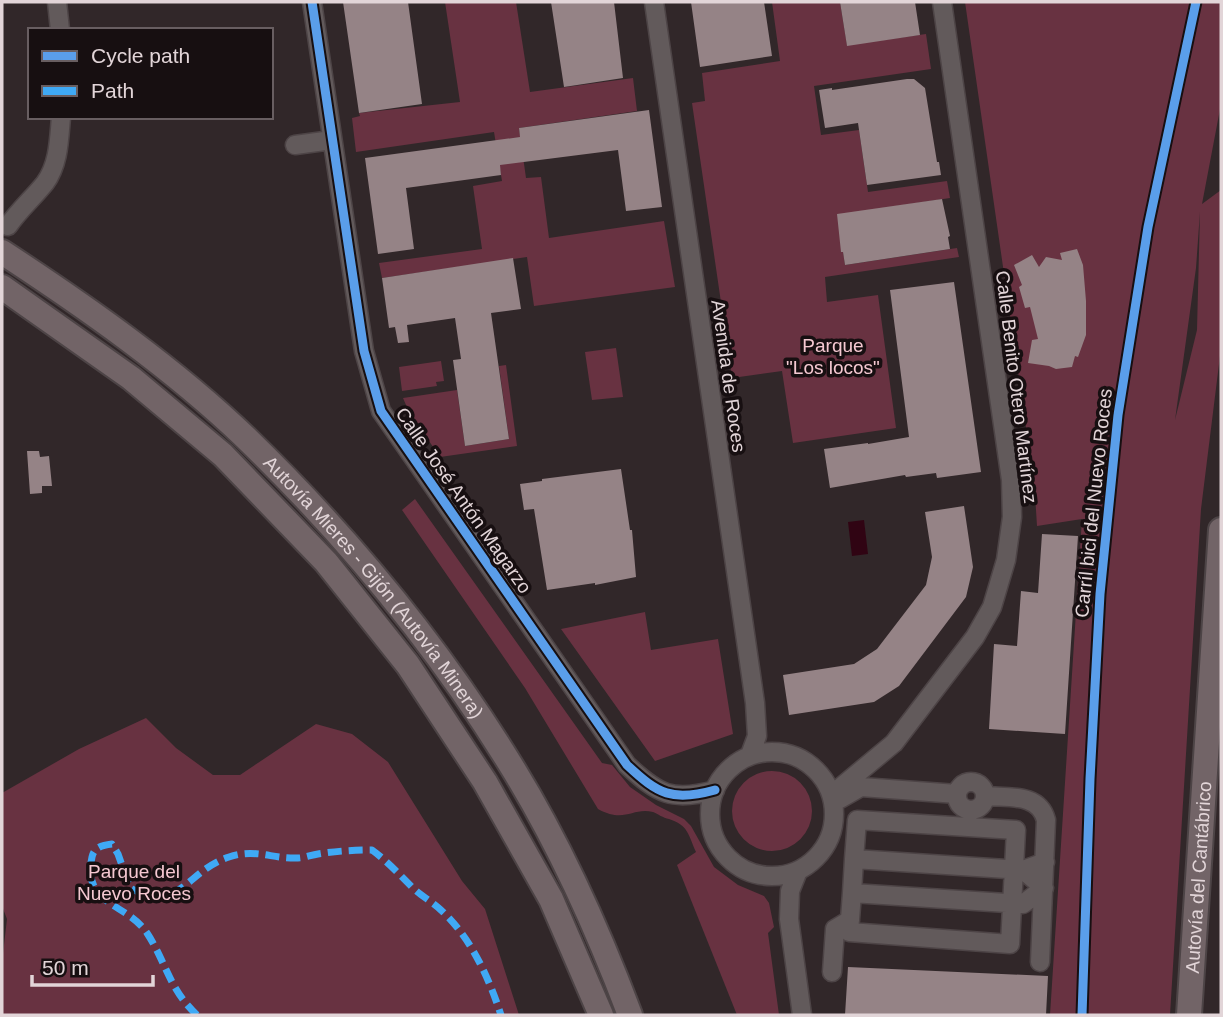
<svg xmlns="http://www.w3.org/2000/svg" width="1223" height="1017" viewBox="0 0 1223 1017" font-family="Arial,sans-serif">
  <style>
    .green { fill: #683241; fill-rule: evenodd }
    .water { fill: #300413 }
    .building { fill: #958386 }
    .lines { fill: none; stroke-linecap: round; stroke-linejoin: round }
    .minor-casing { stroke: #4d4446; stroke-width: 21 }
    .highway-casing { stroke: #4d4446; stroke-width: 28 }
    .minor { stroke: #625a5b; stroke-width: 18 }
    .highway { stroke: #726467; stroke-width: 24 }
    .quiet { stroke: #3fa9f5; stroke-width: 7; stroke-dasharray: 14 7; stroke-linecap: butt }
    .cycleway-casing { stroke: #170f11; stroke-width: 13 }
    .cycleway { stroke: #5a9eea; stroke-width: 9 }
    .labels { text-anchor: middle; stroke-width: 7; stroke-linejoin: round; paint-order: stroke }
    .park-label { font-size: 19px; fill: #f5c8d1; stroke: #170f11 }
    .street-label { font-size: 19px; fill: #e2d5d8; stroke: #170f11 }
  </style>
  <rect width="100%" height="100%" fill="#312729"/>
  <path class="green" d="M445 2H516L530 92 633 78 637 111 519 128 526 178 541 177 549 238 664 221 675 287 534 306 527 257 382 278 379 263 482 249 473 186 502 181 494 132 356 152 352 118 360 116 359 113 460 102Z
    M772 2H840L847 45 926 34 931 69 814 86 821 135 859 130 868 192 947 181 950 198 838 215 845 265 957 248 959 257 825 277 827 302 878 295 896 428 793 443 782 371 732 378 692 103 705 101 702 73 780 61Z
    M965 2H1221V104L1202 204 1221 190V348L1201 509 1170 1015H1050L1082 519 1037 526 1035 494 1024 413ZM1200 212 1197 330 1175 420 1196 268Z
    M616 348 623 397 592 400 585 352Z
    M441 361 444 381 436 382 437 386 402 391 399 367Z
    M506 365 517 446 440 457 409 412 403 398 457 390 465 446 509 439 499 366Z
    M415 499 602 763 612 765 630 787 656 805 684 819 691 826 714 867 738 885 764 896 769 903 774 927 768 933 779 1015H737L677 865 696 852C688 834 688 825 669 819 663 818 658 814 653 812 632 807 625 824 598 809L525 688 402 510Z
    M645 612 651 650 718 639 733 734 655 761 561 629Z
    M146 718 176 748 213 775H240L316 724 352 734 388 762 462 881 485 909 519 1015H2V962L7 919 2 906V793L79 749Z
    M732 811a40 40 0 1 1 80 0a40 40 0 1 1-80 0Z"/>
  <path class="water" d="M864 520 868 554 852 556 848 522Z"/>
  <path class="building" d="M343 2H408L422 104 359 113Z
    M551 2H614L623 78 564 87Z
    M691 2H764L772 56 700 67Z
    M840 2H915L920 35 847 46Z
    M907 79H914L925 88 937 162H939L941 175 867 185 858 123 825 128 819 90 832 88V90Z
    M649 110 662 207 626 211 618 150 500 165 501 175 406 188 414 249 378 254 365 158 520 137 519 128Z
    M942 199 950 236 948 237 950 249 845 265 843 252H841L837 214Z
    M1077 249 1083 265 1086 301V335L1078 357 1075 356 1072 367 1056 369 1049 366 1028 363 1032 340 1038 339 1030 307 1025 308 1019 287 1022 285 1014 265 1032 255 1039 267 1046 257 1062 260 1060 253Z
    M513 258 521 309 491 313 509 439 465 446 453 360 461 359 455 318 407 325 409 342 398 343 395 327 389 328 382 278Z
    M954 282 981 472 937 478 936 473 906 477 905 475 830 488 824 449 868 443V444L909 437 890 290Z
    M27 451H39L40 457 49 456 52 486H42V493L30 494Z
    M621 469 630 530H632L636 577 595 585V583L547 590 534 509 524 510 520 484 542 481V479Z
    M964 506 973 567 966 597 899 686 874 702 789 715 783 675 854 664 877 649 926 585 932 557 925 512Z
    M1042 534 1078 536 1065 734 989 729 994 644 1017 646 1021 591 1038 593Z
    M848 967 1048 976 1046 1015H845Z"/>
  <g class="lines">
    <defs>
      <path id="minor" d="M57 2 60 30
        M312 2 364 351 381 411 627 765C658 794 672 802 715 790
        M654 2 755 703 757 736 750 755
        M295 145 332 140
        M8 226C19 210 33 198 45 183 59 164 59 139 61 117
        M710 814a62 62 0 1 1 124 0a62 62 0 1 1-124 0Z
        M957 796a14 14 0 1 1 28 0a14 14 0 1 1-28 0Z
        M986 796C1009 798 1039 793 1046 820L1040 962
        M840 799 861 787 957 794
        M834 803 841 787 894 743 975 637 992 607 1006 560 1012 517 1011 480 942 2
        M1023 870 1044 888 1023 904 852 893 854 859 1023 870 1045 862
        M798 871 790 891 789 919 802 1015
        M852 893 849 932 1010 944 1016 830 857 820 854 859
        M832 972 835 929 850 920"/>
      <g id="highway">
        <path id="s1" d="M2 252C86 307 173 368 246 438 347 536 438 646 512 767 560 845 598 930 630 1015"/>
        <path d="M2 287 131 378 223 455 326 562 408 665 485 782 551 899 601 1015"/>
        <path id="s2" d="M1189 1015 1221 530"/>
      </g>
    </defs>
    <use href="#minor" class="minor-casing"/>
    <use href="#highway" class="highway-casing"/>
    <use href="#minor" class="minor"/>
    <use href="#highway" class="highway"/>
    <path class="quiet" d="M197 1015C169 989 166 962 147 933 126 902 82 906 92 857 94 847 103 845 112 844L118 854 130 888C180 914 186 871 229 857 256 848 271 859 298 858 304 858 311 855 318 854 336 851 354 850 372 850 387 861 399 874 412 887 421 896 433 902 442 911 471 938 489 978 501 1015"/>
    <defs>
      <path id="cycleway" d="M312 2 364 351 381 411 627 765C658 794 672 802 715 790
        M1082 1015 1090 779 1100 594 1118 415 1148 227 1196 2"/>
    </defs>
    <use href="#cycleway" class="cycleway-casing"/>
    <use href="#cycleway" class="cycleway"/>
  </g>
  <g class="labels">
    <g class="park-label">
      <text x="833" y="352">Parque<tspan x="833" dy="22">"Los locos"</tspan></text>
      <text x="134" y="878">Parque del<tspan x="134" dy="22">Nuevo Roces</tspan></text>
    </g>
    <g class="street-label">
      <text transform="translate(729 376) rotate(82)" y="7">Avenida de Roces</text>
      <text transform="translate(1017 387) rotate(83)" y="7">Calle Benito Otero Martínez</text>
      <text transform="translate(464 500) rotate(55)" y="7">Calle José Antón Magarzo</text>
      <text transform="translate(1093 503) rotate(-84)" y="7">Carríl bici del Nuevo Roces</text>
      <text dy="7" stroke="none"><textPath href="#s1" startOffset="504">Autovía Mieres - Gijón (Autovía Minera)</textPath></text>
      <text dy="7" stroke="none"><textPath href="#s2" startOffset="138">Autovía del Cantábrico</textPath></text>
    </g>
  </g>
  <rect width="1223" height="1017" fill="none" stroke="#e2d5d8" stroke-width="7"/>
  <rect x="28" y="28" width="245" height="91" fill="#170f11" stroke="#685e61" stroke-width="2"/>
  <rect x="42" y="51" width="35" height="10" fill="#5a9eea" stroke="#685e61" stroke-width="2"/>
  <text x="91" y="63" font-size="21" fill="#e2d5d8">Cycle path</text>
  <rect x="42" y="86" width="35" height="10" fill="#3fa9f5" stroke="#685e61" stroke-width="2"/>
  <text x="91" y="98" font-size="21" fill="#e2d5d8">Path</text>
  <path d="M32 975v10h121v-10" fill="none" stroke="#e2d5d8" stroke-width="3.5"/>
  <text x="42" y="975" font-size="21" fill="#e2d5d8" stroke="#170f11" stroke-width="5" paint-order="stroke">50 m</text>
</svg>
